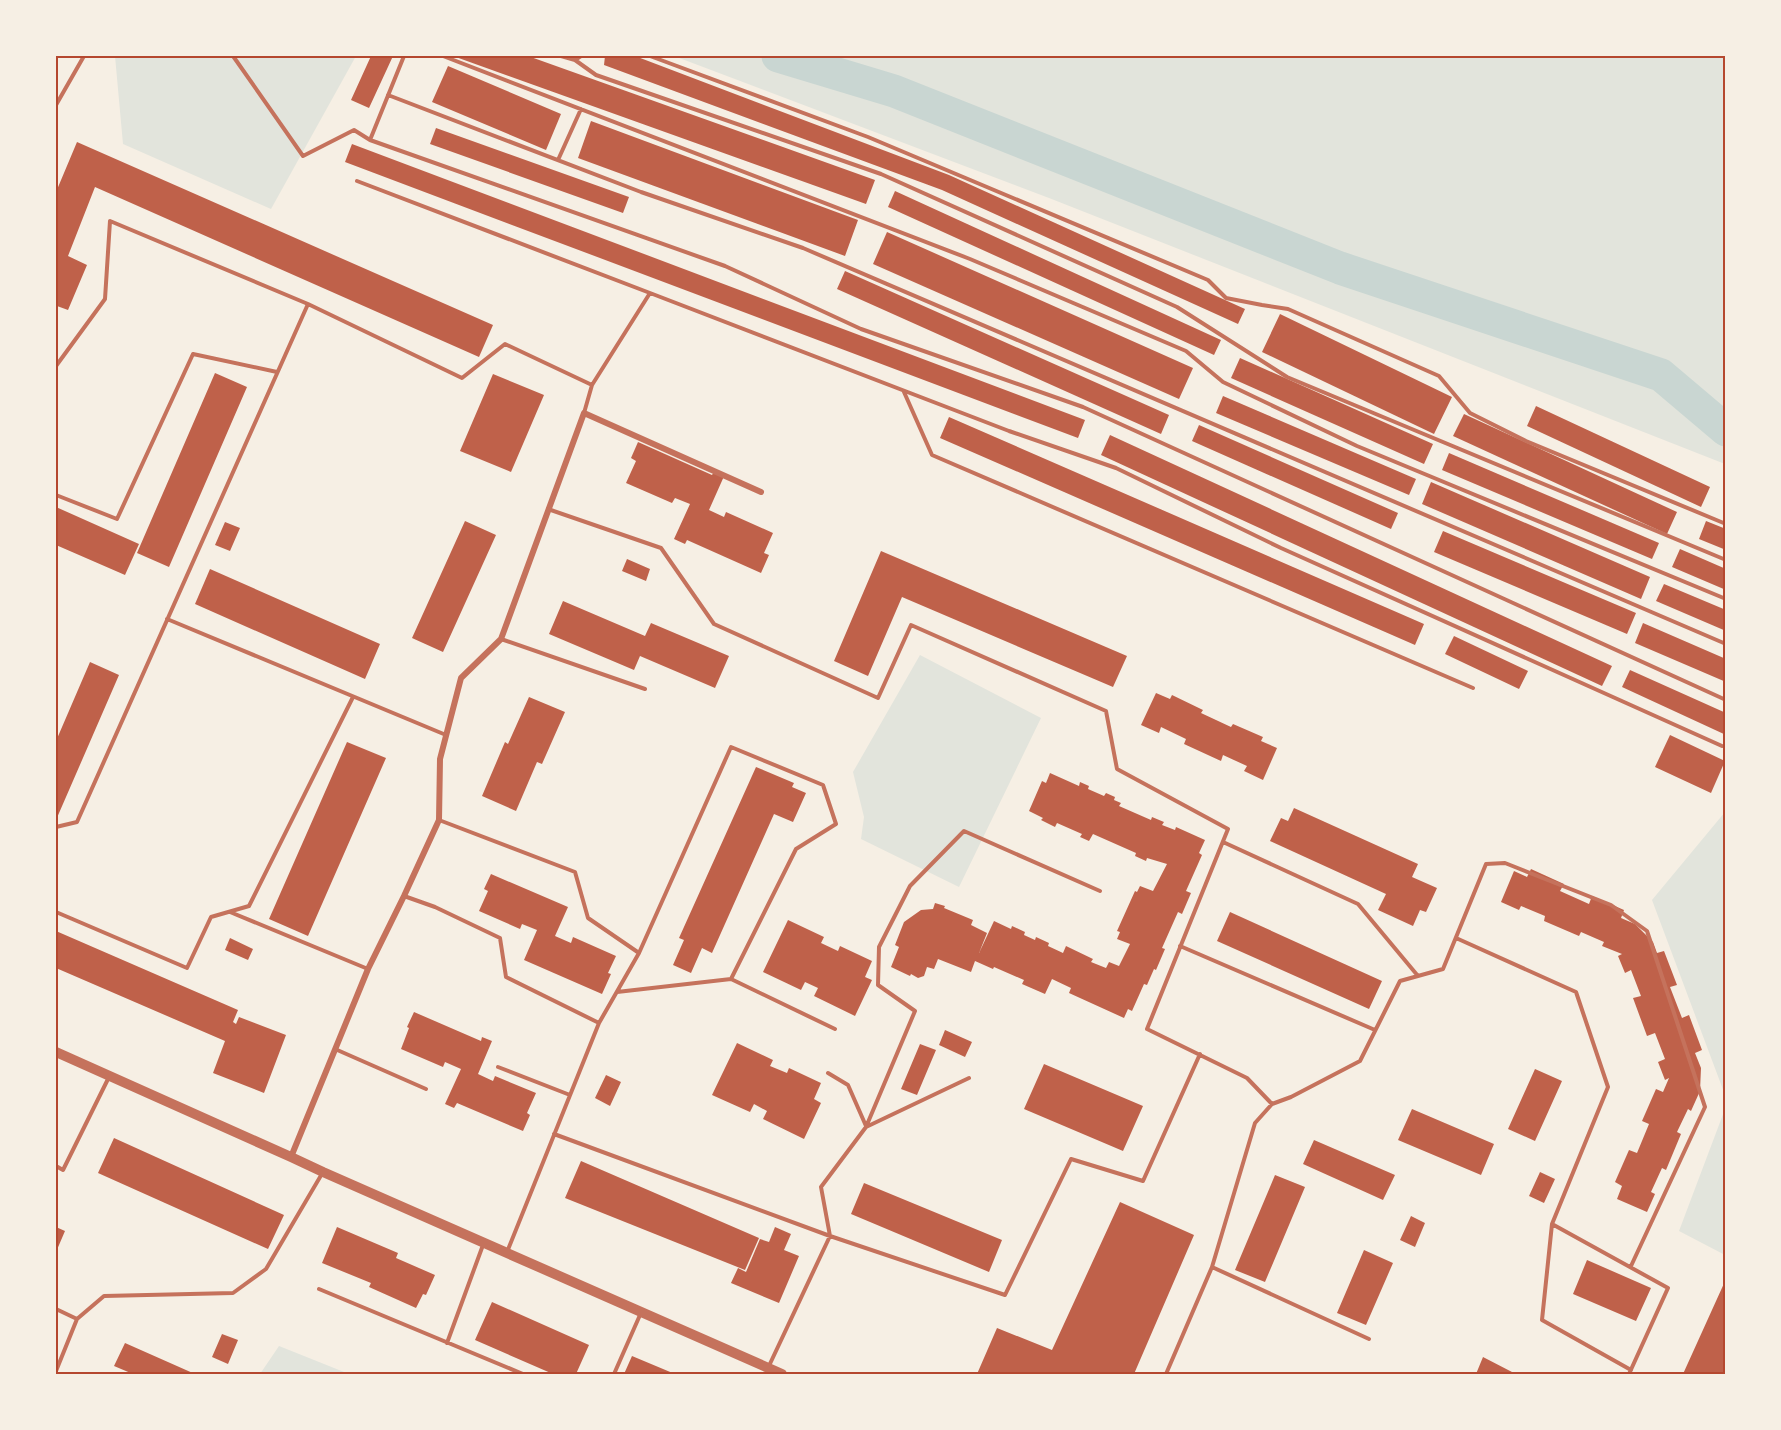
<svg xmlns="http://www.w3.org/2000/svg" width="1781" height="1430" viewBox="0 0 1781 1430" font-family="'Crimson Pro',serif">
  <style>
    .green { fill: #e2e4dc }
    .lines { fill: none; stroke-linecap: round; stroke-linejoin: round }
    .river { stroke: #c9d6d2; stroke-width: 33 }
    .building { fill: #bf614a }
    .service { stroke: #c5725c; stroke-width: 4 }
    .minor { stroke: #c5725c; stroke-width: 6 }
    .tertiary { stroke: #c5725c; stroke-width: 10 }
    .neatline { fill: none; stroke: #b5482f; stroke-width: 2 }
  </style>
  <rect width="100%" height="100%" fill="#f6efe4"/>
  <path class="green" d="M115 56H356L271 209 123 144Z
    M674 56H1725V464L1049 198Z
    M920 655 1041 718 959 887 861 839 864 817 853 772Z
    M1725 812V1095L1652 900Z
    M1725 1109V1255L1679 1231Z
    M279 1346 349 1374H260Z"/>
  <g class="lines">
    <path class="river" d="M778 56 894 91 1340 268 1661 375 1726 430"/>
  </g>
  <path class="building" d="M371 56H393L369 108 351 100Z
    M453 56H528L875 180 866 204Z
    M605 56H635L949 175 1245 309 1238 324 942 190 604 65Z
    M448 66 561 114 546 150 432 102Z
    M591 121 858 220 845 256 578 158Z
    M436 128 629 197 623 213 430 144Z
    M77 142 493 325 479 357 95 187 68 256 87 265 68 310 57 306 56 310V192Z
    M352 144 1085 420 1078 438 345 162Z
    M895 191 1221 340 1214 355 888 207Z
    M887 232 1193 368 1179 399 873 264Z
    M845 271 1169 415 1161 434 837 289Z
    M1280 314 1452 397 1434 434 1262 352Z
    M1240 358 1433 444 1424 464 1231 378Z
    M215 373 247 387 169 567 137 553Z
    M493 374 544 395 511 472 460 451Z
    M1223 396 1416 479 1409 495 1216 413Z
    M1536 406 1710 487 1701 507 1527 426Z
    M1464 414 1677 512 1667 534 1453 436Z
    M949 417 1424 624 1415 645 940 438Z
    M1199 425 1398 513 1391 529 1192 441Z
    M1110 435 1612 666 1602 686 1101 455Z
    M638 442 712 475 715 470 725 474 709 510 724 517 726 512 773 533 764 553 769 555 761 573 687 540 685 544 674 539 690 504 675 498 672 503 626 483 636 461 631 458Z
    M1449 453 1659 543 1652 559 1442 470Z
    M1431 482 1650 577 1641 599 1422 504Z
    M56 507 139 544 125 575 56 545Z
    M465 521 496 535 443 652 412 638Z
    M1706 521 1726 529V550L1699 539Z
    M225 522 240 528 230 551 215 545Z
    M1443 531 1636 613 1627 634 1434 552Z
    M1680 549 1726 569V590L1672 567Z
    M881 551 1127 656 1113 687 902 597 868 676 834 661Z
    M627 559 650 569 646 581 622 571Z
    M210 569 380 644 365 679 195 604Z
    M1664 584 1726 610V631L1656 601Z
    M563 601 645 636 651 623 729 656 715 688 640 656 634 670 549 634Z
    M1643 623 1726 659V682L1635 643Z
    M1454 636 1528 671 1519 689 1445 654Z
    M90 662 119 675 56 820V741Z
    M1630 670 1726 713V735L1622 687Z
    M1156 693 1170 699 1172 695 1203 710 1201 713 1231 727 1233 724 1263 737 1261 741 1277 748 1263 780 1244 771 1247 766 1223 755 1221 761 1184 744 1186 739 1161 727 1159 733 1141 725Z
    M529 697 565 712 542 764 537 762 516 811 482 796 505 742 508 744Z
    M1670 735 1725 761 1711 793 1655 767Z
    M347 742 386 758 308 936 269 919Z
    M756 767 794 783 792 787 806 793 793 822 774 814 712 953 702 948 691 973 673 965 684 940 679 938Z
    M1050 773 1079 786 1080 782 1089 786 1088 789 1104 796 1106 793 1115 797 1114 800 1121 803 1119 806 1151 820 1152 817 1164 822 1162 825 1175 830 1176 827 1205 840 1199 853 1202 855 1186 891 1191 893 1182 914 1178 912 1162 948 1165 949 1156 970 1154 969 1147 985 1144 984 1132 1011 1128 1009 1124 1018 1069 993 1071 988 1052 979 1045 994 1022 984 1024 980 994 967 993 969 975 961 971 972 938 959 934 969 927 967 924 976 918 978 911 974 910 976 891 967 899 947 895 945 904 922 921 910 933 909 935 903 945 906 944 908 973 920 971 925 987 933 979 953 994 921 1011 929 1012 926 1025 932 1024 935 1035 940 1036 937 1049 943 1048 946 1063 953 1066 946 1093 959 1091 962 1106 968 1109 962 1119 966 1130 944 1117 939 1120 932 1117 931 1135 891 1137 892 1140 886 1153 891 1167 864 1147 858 1146 861 1135 856 1136 853 1093 834 1089 841 1080 837 1082 834 1057 823 1055 827 1041 820 1043 818 1029 811 1042 781 1046 783Z
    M1294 808 1418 864 1412 877 1437 888 1426 912 1420 910 1413 926 1378 910 1386 894 1270 841 1281 818 1288 821Z
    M1531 869 1564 884 1560 891 1589 904 1592 896 1624 910 1621 918 1635 924 1653 942 1657 953 1664 951 1677 985 1670 987 1682 1018 1689 1015 1702 1050 1695 1053 1701 1068 1700 1091 1691 1111 1688 1109 1677 1132 1681 1134 1666 1170 1662 1168 1651 1192 1655 1194 1647 1212 1617 1199 1622 1186 1615 1182 1629 1150 1637 1153 1649 1124 1642 1121 1656 1089 1663 1092 1669 1078 1665 1080 1658 1062 1665 1059 1655 1033 1647 1036 1633 998 1641 996 1631 970 1625 973 1618 956 1622 954 1602 946 1604 942 1581 932 1579 936 1544 921 1545 916 1521 906 1519 910 1501 902 1514 871 1527 877Z
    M491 874 568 907 555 936 571 943 573 937 616 956 608 973 611 974 602 994 524 960 537 930 522 924 520 929 479 911 488 891 484 889Z
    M1230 912 1382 981 1369 1009 1217 941Z
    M788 920 824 937 821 943 838 951 840 946 872 961 865 977 872 980 855 1016 814 996 818 988 805 982 801 990 763 972Z
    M56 931 238 1010 233 1022 236 1024 239 1017 286 1035 264 1093 213 1073 225 1041 56 968Z
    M230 938 253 949 248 960 225 950Z
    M414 1012 481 1041 482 1037 492 1041 478 1074 493 1081 495 1076 536 1093 527 1113 530 1115 523 1131 457 1103 454 1108 445 1104 461 1069 445 1062 443 1067 401 1049 409 1028 407 1027Z
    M945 1030 972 1042 965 1057 939 1045Z
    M737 1043 773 1060 770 1066 787 1073 789 1068 821 1083 814 1099 821 1103 804 1139 763 1119 767 1111 754 1104 750 1112 712 1095Z
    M920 1044 936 1050 917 1095 901 1089Z
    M1044 1064 1143 1106 1123 1151 1024 1109Z
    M1535 1069 1562 1081 1535 1141 1508 1129Z
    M606 1075 621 1082 610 1106 595 1098Z
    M1412 1109 1494 1144 1481 1175 1398 1140Z
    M114 1138 284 1215 268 1249 98 1173Z
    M1314 1140 1395 1175 1383 1200 1303 1164Z
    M581 1161 759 1238 745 1270 565 1198Z
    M1540 1172 1555 1179 1544 1203 1529 1196Z
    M1275 1175 1305 1187 1265 1282 1235 1270Z
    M864 1183 1002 1240 989 1272 851 1214Z
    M1120 1202 1194 1235 1134 1374H977L997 1328 1052 1350Z
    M1411 1216 1425 1223 1415 1247 1400 1240Z
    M56 1227 65 1231 56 1252Z
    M337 1227 398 1253 396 1258 435 1275 426 1295 423 1294 416 1308 369 1287 371 1283 322 1263Z
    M775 1227 791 1234 784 1250 799 1256 779 1303 731 1283 738 1268 746 1272 760 1239 769 1242Z
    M1364 1250 1393 1263 1366 1325 1337 1313Z
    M1587 1260 1651 1288 1636 1321 1573 1294Z
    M1726 1279V1368L1723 1374H1683Z
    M492 1302 589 1345 576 1374H553L475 1340Z
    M222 1334 238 1340 228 1364 212 1357Z
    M125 1343 195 1374H133L114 1366Z
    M632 1356 675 1374H624Z
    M1483 1357 1512 1372 1511 1374H1476Z"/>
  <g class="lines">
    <path class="service" d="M233 56 303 156 354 130 370 140
      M404 56 370 140 725 266 861 329 1083 407 1726 700
      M443 56 970 259 1186 351 1223 382 1357 446 1726 599
      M561 56 575 60 581 56
      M650 56 868 137 1208 280 1226 298 1262 305 1288 309 1439 376 1470 413 1526 441 1726 524
      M575 60 596 75 881 174 1177 307 1287 377 1726 560
      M388 95 641 192 803 248 1726 644
      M56 105 84 56
      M558 160 581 109
      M357 181 650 293
      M56 366 105 299 110 221 308 304 462 378 505 344 592 385 584 413
      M592 385 650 293 1009 431 1116 468 1281 548 1722 746
      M904 392 932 455 1473 688
      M56 495 117 519 193 354 277 372
      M548 509 661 548 714 624 878 698 911 625 1106 711 1117 769 1228 829 1147 1029 1247 1078 1272 1104
      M167 619 446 735
      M501 639 645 689
      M439 820 575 872 588 918 639 953
      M56 827 77 822 308 304
      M1223 842 1358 904 1418 976
      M404 896 435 907 500 938 506 977 599 1023
      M56 912 187 968 211 917 249 906 353 697
      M230 912 368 969
      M1456 938 1576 992 1608 1087 1552 1224 1668 1288 1629 1374
      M1180 946 1375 1030
      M731 979 835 1029
      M335 1049 426 1089
      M498 1067 570 1095
      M828 1073 848 1085 866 1126
      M866 1127 915 1011 878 985 879 947 910 886 964 831 1100 891
      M554 1134 830 1236 1005 1295 1071 1159 1143 1181 1200 1054
      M56 1166 63 1170 109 1077
      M1552 1224 1542 1320 1631 1370
      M507 1252 599 1023 639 953 731 747 823 785 836 824 796 849 731 979 617 992
      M1212 1267 1369 1339
      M319 1289 523 1374
      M56 1309 77 1319
      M447 1343 483 1245
      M768 1368 830 1236 821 1187 866 1127 969 1078
      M56 1371 77 1319 104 1296 233 1293 266 1269 323 1172
      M614 1374 640 1315
      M1166 1374 1212 1267 1255 1123 1272 1104 1291 1097 1360 1061 1400 981 1443 969 1486 864 1505 863 1611 905 1647 931 1705 1107 1631 1266"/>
    <path class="minor" d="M291 1157 368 969 404 896 439 820 440 759 461 678 501 639 584 413 761 492"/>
    <path class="tertiary" d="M56 1052 291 1157 323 1172 782 1374"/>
  </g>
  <rect width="1781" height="1430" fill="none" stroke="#f6efe4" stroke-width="114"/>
  <rect x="57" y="57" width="1667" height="1316" class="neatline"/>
</svg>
